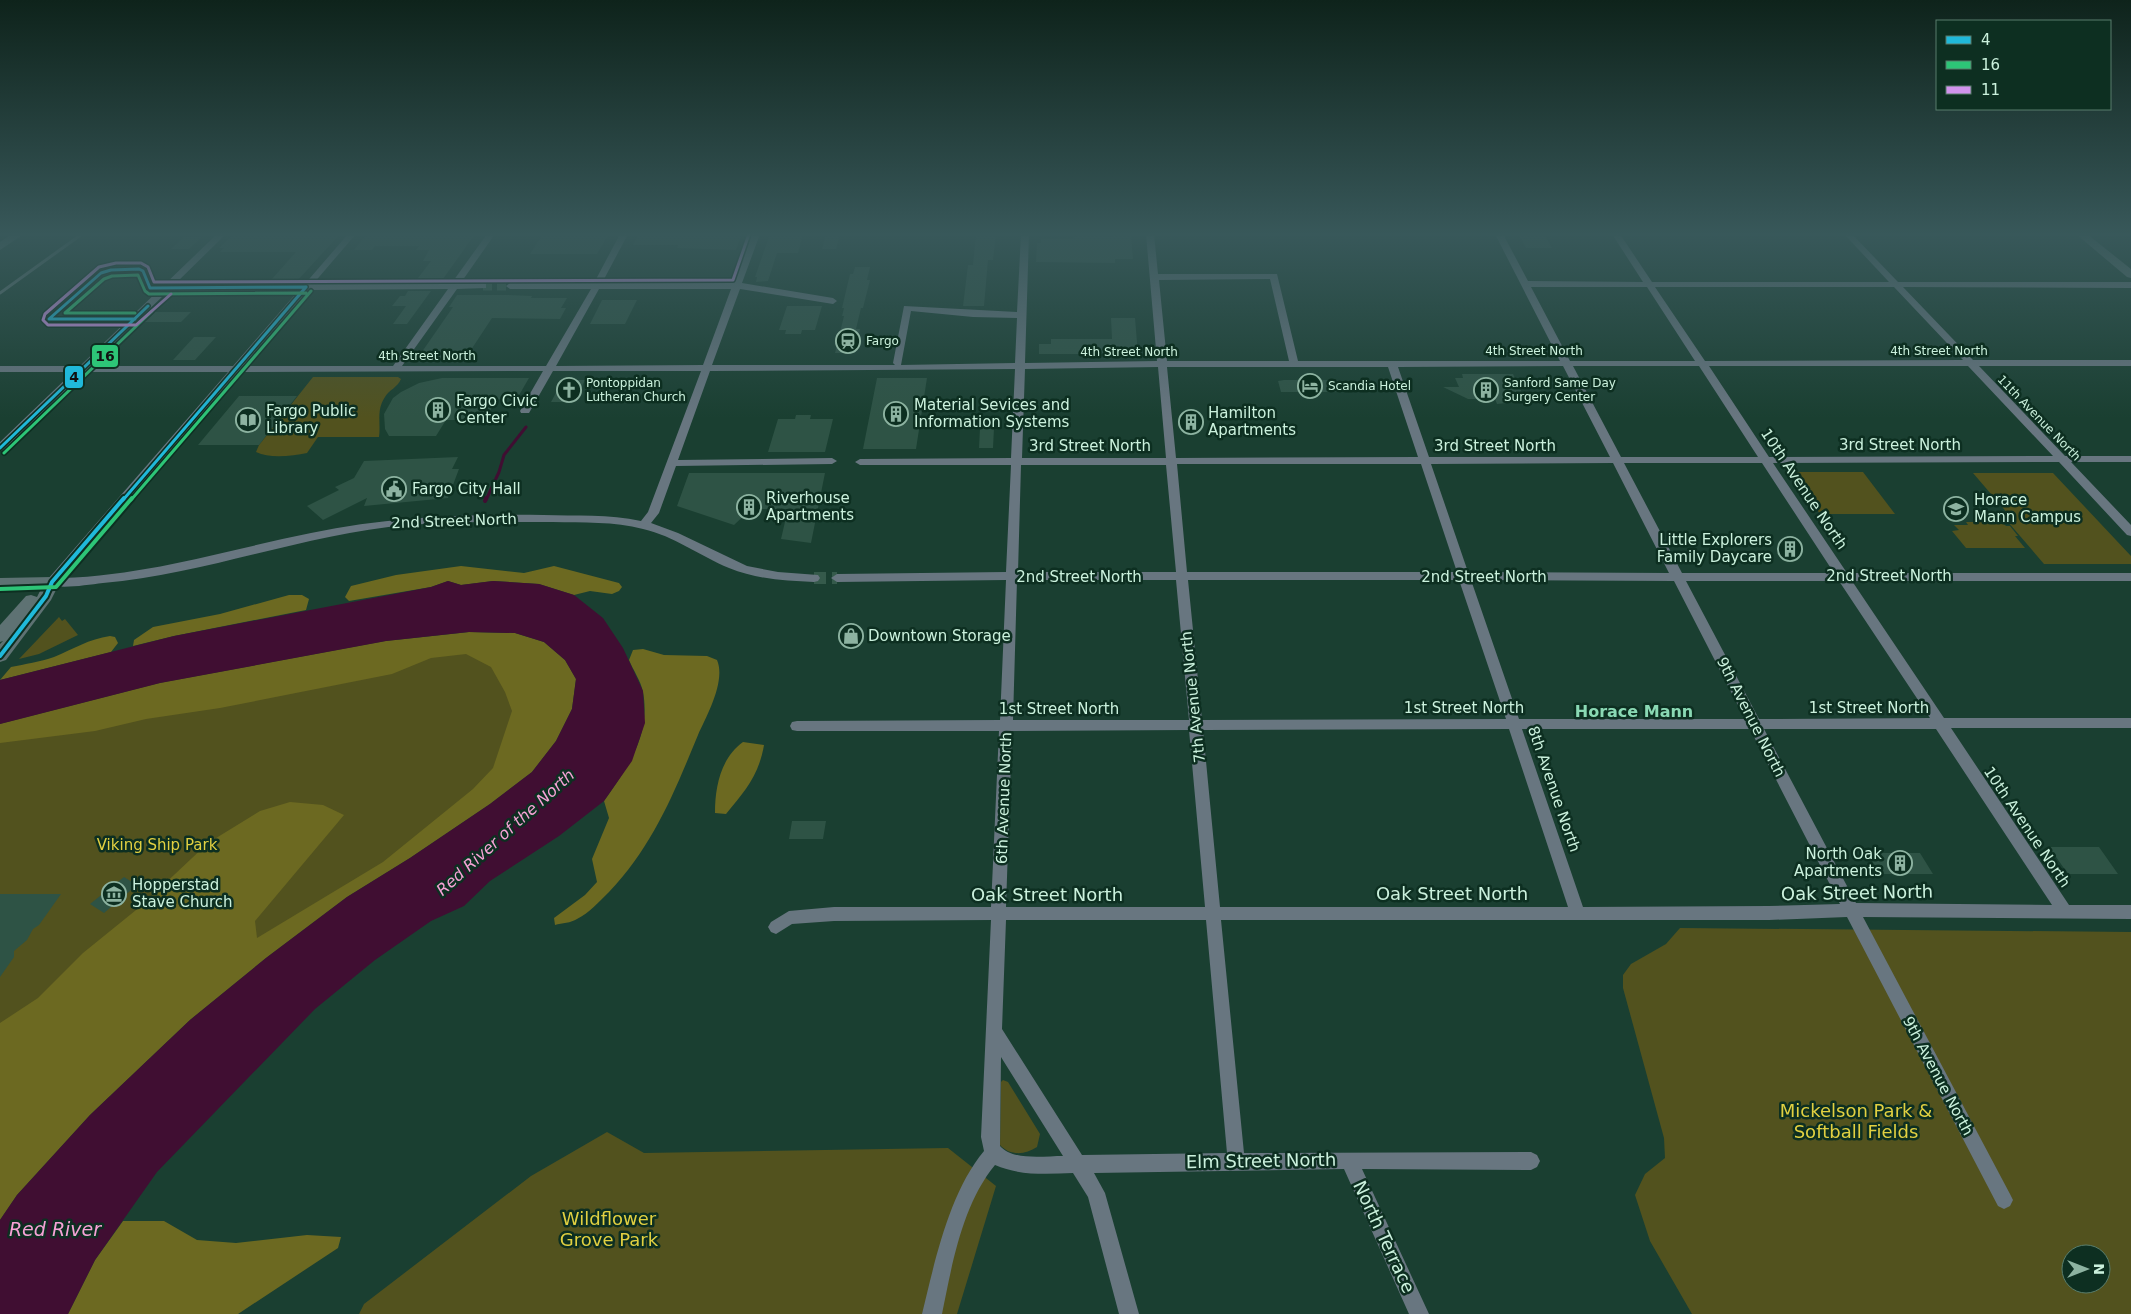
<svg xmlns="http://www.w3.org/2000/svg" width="2131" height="1314" viewBox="0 0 2131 1314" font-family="'DejaVu Sans',sans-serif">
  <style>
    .green { fill: #52521e; fill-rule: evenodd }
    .forest { fill: #6c6921 }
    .water { fill: #400e32 }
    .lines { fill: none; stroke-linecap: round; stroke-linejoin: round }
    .stream-far1 { stroke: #400e32; stroke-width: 3 }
    .stream { stroke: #400e32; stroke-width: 4 }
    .building { fill: #2e5345 }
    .minor-tunnel-far1 { stroke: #355a4b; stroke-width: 9; stroke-dasharray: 9 5; stroke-linecap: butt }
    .minor-tunnel { stroke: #355a4b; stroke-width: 12; stroke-dasharray: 12 6; stroke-linecap: butt }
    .minor { fill: #687680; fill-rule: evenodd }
    .major { fill: #5e7273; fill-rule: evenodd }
    .rail { stroke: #627577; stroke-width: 3 }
    .bus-1-far1-casing { stroke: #0d2f21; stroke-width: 6 }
    .bus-1-casing { stroke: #0d2f21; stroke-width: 8 }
    .bus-2-far1-casing { stroke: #0d2f21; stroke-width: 6 }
    .bus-2-casing { stroke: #0d2f21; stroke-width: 8 }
    .bus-3-casing { stroke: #0d2f21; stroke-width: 6 }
    .bus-1-far1 { stroke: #20b9da; stroke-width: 3 }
    .bus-1 { stroke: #20b9da; stroke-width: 4 }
    .bus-2-far1 { stroke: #2dc577; stroke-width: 3 }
    .bus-2 { stroke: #2dc577; stroke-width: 4 }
    .bus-3 { stroke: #d193ec; stroke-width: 3 }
    .labels { text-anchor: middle; stroke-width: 5; stroke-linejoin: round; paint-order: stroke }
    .far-poi-label { font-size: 12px; fill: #cbf1dd; stroke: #0d2f21; text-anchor: start }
    .far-street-label { font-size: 12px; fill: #cbf1dd; stroke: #0d2f21 }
    .poi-label { font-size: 15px; fill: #cbf1dd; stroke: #0d2f21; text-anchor: start }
    .street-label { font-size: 15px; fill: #cbf1dd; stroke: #0d2f21 }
    .park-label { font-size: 15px; fill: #e1d041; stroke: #0d2f21 }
    .neighbourhood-label { font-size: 16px; font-weight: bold; fill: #8ad9b4; stroke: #0d2f21 }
    .water-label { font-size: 16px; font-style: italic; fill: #f6a2d6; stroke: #0d2f21 }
    .near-street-label { font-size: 18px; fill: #cbf1dd; stroke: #0d2f21 }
    .near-park-label { font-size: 18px; fill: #e1d041; stroke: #0d2f21 }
    .near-water-label { font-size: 19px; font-style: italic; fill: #f6a2d6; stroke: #0d2f21 }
    .line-badge { stroke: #0d2f21; stroke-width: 2 }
    .pale-badge-label { font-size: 14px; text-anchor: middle; font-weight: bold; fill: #111 }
  </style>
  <rect width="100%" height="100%" fill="#1a3f31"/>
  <path class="green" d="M313 377H398L401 379C398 387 389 390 385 397 376 410 381 423 379 437H318L307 453C292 456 270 459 256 452L259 445Z
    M1863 472 1895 514H1820L1791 472Z
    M1973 473H2053L2131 556V564H2044L2008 522H2015Z
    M1966 522H2002L2006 526H2010L2018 536H2015L2025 548H1966L1952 531 1959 530 1954 525H1968Z
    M59 617 62 621 65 619 78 635 39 654 19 659Z
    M515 633 532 772 0 1116V724L160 683 386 641Z
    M1680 928 2131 932V1314H1692L1650 1241 1635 1195 1645 1174 1665 1158 1664 1138 1623 988V975L1631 964 1666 944ZM2071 1254H2101V1284H2071Z
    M1003 1080 1008 1082 1040 1134 1037 1147C1025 1155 1010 1156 1000 1145L1001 1082Z
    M607 1132 644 1153 948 1148 996 1186 957 1314H359L364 1304 531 1176Z"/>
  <path class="forest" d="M461 566 524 573 554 566 619 583 622 587 619 591 612 594 590 591 574 595 539 584 493 581 461 585 448 581 431 587 349 601 345 597 351 586 396 575Z
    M289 595H302L309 599 306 610 174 636 133 646 134 640 153 627 220 614Z
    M469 632 515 633 544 642 565 660 576 679 572 709 556 741 532 772 490 804 410 858 347 897 266 958 190 1020 90 1115 17 1195 0 1220V1023L38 998 83 953 141 906 208 843 260 811 290 802 323 805 344 815 255 921 257 938 383 862 473 789 493 768 512 711 505 692 491 667 466 654 431 658 392 674 220 708 146 719 95 731 0 743V724L160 683 386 641Z
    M110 636 115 637 118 643 111 652 0 680 11 667C25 664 40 662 54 657 73 649 89 639 110 636Z
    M643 649 664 655 707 656 717 660C726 681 707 715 698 735 674 793 653 846 609 892 599 902 589 913 577 919 571 923 562 923 555 925L554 918 585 895 597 882 592 859 609 818 604 801C628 767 651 735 643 692 641 681 633 670 629 660L633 650Z
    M743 742 764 745C759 775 745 791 726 814L715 813C715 786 721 758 743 742Z
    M123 1221H164L197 1240 236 1243 307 1235 341 1237 338 1248 238 1314H68L95 1260Z"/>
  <path class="water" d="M448 581 461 585 493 581 539 584 574 595 603 618 623 648 643 691 645 723 632 761 604 801 559 836 490 881 464 906 431 921 375 960 315 1009 157 1172 95 1260 68 1314H0V1220L17 1195 90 1115 190 1020 266 958 347 897 410 858 490 804 532 772 556 741 572 709 576 679 565 660 544 642 515 633 469 632 386 641 160 683 0 724V680L174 636 431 587Z"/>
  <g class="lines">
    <path class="stream-far1" d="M486 500 499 472 504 455 526 427"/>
    <path class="stream" d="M485 501 486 498"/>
  </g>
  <path class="building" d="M234 234H340L298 280H271L296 252H220L224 248H219Z
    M367 234H475L443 279 438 282H415L431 261H423L429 250H416L419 246H375L372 250H354Z
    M543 234H604L608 235 597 254H530Z
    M639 234H742L736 250 677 248 678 245H633Z
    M770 234H803L798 253H777L768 281 756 282 757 277H755Z
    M826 234H840L836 249H822Z
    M976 234H996L993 260H988L984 306H963L968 265H973Z
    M1079 234H1101L1108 237 1131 234 1133 259H1115V263L1036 262 1037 243H1041V239H1071Z
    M1530 234H1544L1552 248H1526L1520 236H1531Z
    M184 237H202L189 249H171Z
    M855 267H870L867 280H870L863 308H861L856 329H860L855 353H835L844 316H842L844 308H842L850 274H853Z
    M408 291H431L407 324H393L406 306H392L400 296H405Z
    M457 295H508L532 296 531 298H567L561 308H566L560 319 492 318 465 359H417L453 307H449Z
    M602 300H637L625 324H590Z
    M787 306H822L815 330H802L801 334H785L786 330H779Z
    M155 312H191L181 322H144Z
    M1111 318H1135L1138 354H1039V344H1051V339H1112Z
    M194 337H216L195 360H173Z
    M1462 374H1513L1526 401 1497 404 1495 399H1468L1443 387H1459L1455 378H1463Z
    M442 378H529L518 397 496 400 485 420H446L436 436H389L385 429 384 414 393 398 401 392 419 383Z
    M877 378H927L916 449H863Z
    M563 380H585L574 402H551Z
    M1284 380H1334L1339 381 1342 392H1281L1278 381Z
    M239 396H297L259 445H198Z
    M1184 413H1197L1199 432H1186Z
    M796 415H811L810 419H833L825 452H768L778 419H795Z
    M980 428H994L993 448H979Z
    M458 457 452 469H459L448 498 364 506 367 498 323 520 307 506 339 490 335 487 354 478 364 461Z
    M689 473H825L811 543 781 539 788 509H751L734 525 677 506Z
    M1778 542H1793L1802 556H1786Z
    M792 821H826L823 839H789Z
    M2049 847H2099L2118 874H2068Z
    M1867 853H1920L1933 874H1879Z
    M124 877 137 885 104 913 90 904Z
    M0 894H61L39 925 33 929 27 940 14 951V957L0 977Z"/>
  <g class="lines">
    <path class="minor-tunnel-far1" d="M483 286H510"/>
    <path class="minor-tunnel" d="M814 578H837"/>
    <path class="minor" d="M217 234H226L174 285H304L348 234H356L313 284H451L487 234H495L460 284 483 283 486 284V288L457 289 402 366H546L591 289H510L506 286 510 283H594L620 234H628L602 283H733L752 234H760L742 283 833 298 837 301 833 304 740 289 712 365H895L893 363 904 306 1017 312 1021 234H1029L1025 363 1157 361 1146 234H1154L1158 274H1277L1298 361H1560L1495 234H1503L1528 281 1643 282 1612 234H1620L1652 282H1889L1844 234H1852L1898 282H2131V288L1903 287 1973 360H2131V366H1979L2065 456H2131V462H2071L2131 525V536L2127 535 2059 462 1773 463 1847 573H2131V581H1852L1944 718H2131V728H1951L2069 905H2131V919L1863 917 2010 1194 2013 1200 2010 1206 2004 1209 1998 1206 1847 917 1769 920H1221L1244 1153 1531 1152 1537 1155 1540 1161 1537 1167 1531 1170 1362 1169 1429 1314H1409L1344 1169 1094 1173 1105 1193 1139 1314H1119L1088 1197 1073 1173C1047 1174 1020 1176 995 1165 962 1205 952 1265 942 1314H922C935 1261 949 1193 984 1151L981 1137 991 920 834 921 792 924 776 934 771 932 768 927 771 922 789 911 834 907H991L999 731H797L792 730 790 726 792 722 797 721 1000 720 1006 580 837 582 831 578 837 574 1006 572 1011 465H860L855 462 860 459 1011 458 1015 369 710 371 678 460 832 458 837 461 832 464 676 466 659 513 651 523 678 533 747 566 778 572 818 575 820 578 818 581 814 582C785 581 756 579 729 568 700 556 674 536 643 529 614 521 583 523 553 522 505 522 456 521 408 525 304 534 206 574 103 583 86 585 64 589 48 585L46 582 48 579 228 372H85L4 450 0 451V442L73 372H0V366H80ZM1270 279 1289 361H1167L1159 280ZM1531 287H1647L1695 361H1570ZM1655 287H1894L1963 360 1705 361ZM448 289 393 366H244L309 290ZM599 289H731L703 365 556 366ZM299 290 233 366H91L168 291ZM911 311 973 317 1017 318 1015 363 901 365ZM1563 366 1610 457H1429L1398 367ZM1573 366H1699L1758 457H1621ZM1709 366H1968L2053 456 1769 457ZM1158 367 1166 458H1022L1025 369ZM1167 367H1388L1418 457 1176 458ZM543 371 520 411 521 413H529L553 371H701L648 512 641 521C609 514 576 516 543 515 465 514 388 517 311 533 227 550 149 575 62 578L239 372ZM1613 463 1669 573 1468 572 1431 464ZM1624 463H1762L1834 573H1682ZM1177 464H1421L1457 572H1187ZM1021 465H1166L1176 572H1018ZM1017 580H1176L1189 720H1013ZM1188 580H1459L1506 719 1202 720ZM1471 580 1674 581 1745 719H1519ZM1686 581H1839L1930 718 1759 719ZM1509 729 1568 907H1220L1203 730ZM1522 729H1750L1840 904 1769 906 1583 907ZM1764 729H1936L2052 905 1856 903ZM1189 730 1205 907H1006L1012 731ZM1006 920H1206L1227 1153 1082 1155 1002 1029ZM1001 1057 1063 1156C1044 1156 1013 1161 1000 1146Z"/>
    <path class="major" d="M12 234H24L0 250V242Z
      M2076 234H2087L2131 269V278L2127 277Z
      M52 577 57 578 60 582 51 600 6 660 0 662V644L3 641 0 642V625L26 596 31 595 37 597 42 587 0 588V578Z"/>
    <path class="rail" d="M0 293 82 234"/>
    <defs>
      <path id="bus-1-far1" d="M135 319H49L101 273 111 270 139 269 143 271 150 288 306 287
        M0 448 148 306
        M123 500 306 287"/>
      <path id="bus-1" d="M0 656 46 596 52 582 124 498"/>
      <path id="bus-2-far1" d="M135 313H65L104 279 112 276 138 275 145 291 149 294 306 293
        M4 453 152 311
        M131 500 311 291"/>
      <path id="bus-2" d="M0 589 56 587 132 498"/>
      <path id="bus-3" d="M171 294 136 325H48L43 320 45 314 99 267 116 263H141L148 267 154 282 733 280 749 234"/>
    </defs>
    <use href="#bus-1-far1" class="bus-1-far1-casing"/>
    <use href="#bus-1" class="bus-1-casing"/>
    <use href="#bus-2-far1" class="bus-2-far1-casing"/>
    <use href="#bus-2" class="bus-2-casing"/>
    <use href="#bus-3" class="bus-3-casing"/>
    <use href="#bus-1-far1" class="bus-1-far1"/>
    <use href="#bus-1" class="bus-1"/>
    <use href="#bus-2-far1" class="bus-2-far1"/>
    <use href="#bus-2" class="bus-2"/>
    <use href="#bus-3" class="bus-3"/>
  </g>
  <linearGradient id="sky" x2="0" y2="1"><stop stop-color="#0e231b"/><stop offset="0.56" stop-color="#38585a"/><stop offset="1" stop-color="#38585a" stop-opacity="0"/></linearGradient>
  <rect width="2131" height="418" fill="url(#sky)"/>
  <defs>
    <symbol id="station-ring" viewBox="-11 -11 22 22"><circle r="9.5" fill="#0d2f21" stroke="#8db3a1" stroke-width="1.5"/><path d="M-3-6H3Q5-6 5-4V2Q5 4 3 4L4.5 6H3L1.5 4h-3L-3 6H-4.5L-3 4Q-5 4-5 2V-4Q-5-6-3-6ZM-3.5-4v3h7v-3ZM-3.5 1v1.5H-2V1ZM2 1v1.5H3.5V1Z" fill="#8db3a1"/></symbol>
    <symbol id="hotel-ring" viewBox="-11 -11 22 22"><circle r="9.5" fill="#0d2f21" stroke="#8db3a1" stroke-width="1.5"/><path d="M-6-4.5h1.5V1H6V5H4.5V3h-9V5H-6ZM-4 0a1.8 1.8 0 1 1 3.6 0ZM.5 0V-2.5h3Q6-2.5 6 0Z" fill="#8db3a1"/></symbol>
    <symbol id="church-ring" viewBox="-11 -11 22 22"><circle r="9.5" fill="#0d2f21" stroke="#8db3a1" stroke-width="1.5"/><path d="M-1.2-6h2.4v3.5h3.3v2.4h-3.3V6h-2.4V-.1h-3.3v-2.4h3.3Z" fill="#8db3a1"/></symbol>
    <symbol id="building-ring" viewBox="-11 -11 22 22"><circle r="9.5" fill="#0d2f21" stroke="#8db3a1" stroke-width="1.5"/><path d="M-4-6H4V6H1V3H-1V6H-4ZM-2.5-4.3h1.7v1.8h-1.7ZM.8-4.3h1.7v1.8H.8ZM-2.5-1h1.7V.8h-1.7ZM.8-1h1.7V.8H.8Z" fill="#8db3a1"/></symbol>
    <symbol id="library-ring" viewBox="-11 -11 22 22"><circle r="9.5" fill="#0d2f21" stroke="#8db3a1" stroke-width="1.5"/><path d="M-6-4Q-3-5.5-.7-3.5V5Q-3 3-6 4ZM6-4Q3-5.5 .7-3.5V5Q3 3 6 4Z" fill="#8db3a1"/></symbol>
    <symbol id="civic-ring" viewBox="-11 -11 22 22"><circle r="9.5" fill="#0d2f21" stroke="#8db3a1" stroke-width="1.5"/><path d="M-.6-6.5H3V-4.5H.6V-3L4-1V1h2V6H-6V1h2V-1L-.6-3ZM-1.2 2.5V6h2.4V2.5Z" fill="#8db3a1"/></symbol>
    <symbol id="school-ring" viewBox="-11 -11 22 22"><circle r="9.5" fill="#0d2f21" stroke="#8db3a1" stroke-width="1.5"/><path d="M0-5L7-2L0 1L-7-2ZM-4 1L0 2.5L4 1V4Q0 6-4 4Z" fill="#8db3a1"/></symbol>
    <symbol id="shop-ring" viewBox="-11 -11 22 22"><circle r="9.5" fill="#0d2f21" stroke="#8db3a1" stroke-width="1.5"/><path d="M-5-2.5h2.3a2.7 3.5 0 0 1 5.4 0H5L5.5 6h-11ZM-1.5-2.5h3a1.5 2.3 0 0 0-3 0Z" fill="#8db3a1"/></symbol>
    <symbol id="museum-ring" viewBox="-11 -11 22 22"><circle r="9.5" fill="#0d2f21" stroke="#8db3a1" stroke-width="1.5"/><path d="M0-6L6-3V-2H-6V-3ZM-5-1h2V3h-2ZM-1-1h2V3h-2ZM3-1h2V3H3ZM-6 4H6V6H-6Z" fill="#8db3a1"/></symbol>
  </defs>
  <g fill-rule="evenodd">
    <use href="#station-ring" x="834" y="327" width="28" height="28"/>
    <use href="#hotel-ring" x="1296" y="372" width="28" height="28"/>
    <use href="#church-ring" x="555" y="376" width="28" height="28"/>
    <use href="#building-ring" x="1472" y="376" width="28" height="28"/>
    <use href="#building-ring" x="424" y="396" width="28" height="28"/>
    <use href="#building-ring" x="882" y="400" width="28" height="28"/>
    <use href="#library-ring" x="234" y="406" width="28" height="28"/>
    <use href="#building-ring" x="1177" y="408" width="28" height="28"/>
    <use href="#civic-ring" x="380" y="475" width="28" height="28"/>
    <use href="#building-ring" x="735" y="493" width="28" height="28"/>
    <use href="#school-ring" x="1942" y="495" width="28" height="28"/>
    <use href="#building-ring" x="1776" y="535" width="28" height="28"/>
    <use href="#shop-ring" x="837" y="622" width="28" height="28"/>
    <use href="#building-ring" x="1886" y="849" width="28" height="28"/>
    <use href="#museum-ring" x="100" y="880" width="28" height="28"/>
  </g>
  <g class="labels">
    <g class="far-poi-label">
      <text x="866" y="345">Fargo</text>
      <text x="586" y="387">Pontoppidan<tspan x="586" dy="14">Lutheran Church</tspan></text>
      <text x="1504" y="387">Sanford Same Day<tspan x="1504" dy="14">Surgery Center</tspan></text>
      <text x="1328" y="390">Scandia Hotel</text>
    </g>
    <g class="far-street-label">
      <text x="1534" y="355">4th Street North</text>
      <text x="1939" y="355">4th Street North</text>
      <text x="1129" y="356">4th Street North</text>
      <text x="427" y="360">4th Street North</text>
      <text transform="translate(2039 418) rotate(46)" y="4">11th Avenue North</text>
    </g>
    <g class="poi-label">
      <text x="456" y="406">Fargo Civic<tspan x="456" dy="17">Center</tspan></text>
      <text x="914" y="410">Material Sevices and<tspan x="914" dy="17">Information Systems</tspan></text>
      <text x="266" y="416">Fargo Public<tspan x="266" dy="17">Library</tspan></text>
      <text x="1208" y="418">Hamilton<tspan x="1208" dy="17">Apartments</tspan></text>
      <text x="412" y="494">Fargo City Hall</text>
      <text x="766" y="503">Riverhouse<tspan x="766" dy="17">Apartments</tspan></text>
      <text x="1974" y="505">Horace<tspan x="1974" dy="17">Mann Campus</tspan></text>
      <text x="1772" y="545" text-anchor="end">Little Explorers<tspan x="1772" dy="17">Family Daycare</tspan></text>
      <text x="868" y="641">Downtown Storage</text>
      <text x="1882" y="859" text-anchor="end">North Oak<tspan x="1882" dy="17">Apartments</tspan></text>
      <text x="132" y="890">Hopperstad<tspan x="132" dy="17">Stave Church</tspan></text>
    </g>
    <g class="street-label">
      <text x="1900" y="450">3rd Street North</text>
      <text x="1090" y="451">3rd Street North</text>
      <text x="1495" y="451">3rd Street North</text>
      <text transform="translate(1804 489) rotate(56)" y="5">10th Avenue North</text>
      <text transform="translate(454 521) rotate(-2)" y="5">2nd Street North</text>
      <text x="1889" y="581">2nd Street North</text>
      <text x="1079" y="582">2nd Street North</text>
      <text x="1484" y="582">2nd Street North</text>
      <text transform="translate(1193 697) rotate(-96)" y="5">7th Avenue North</text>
      <text x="1464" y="713">1st Street North</text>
      <text x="1869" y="713">1st Street North</text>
      <text x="1059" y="714">1st Street North</text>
      <text transform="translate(1751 717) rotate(63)" y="5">9th Avenue North</text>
      <text transform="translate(1554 789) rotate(71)" y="5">8th Avenue North</text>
      <text transform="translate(1004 798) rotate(-88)" y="5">6th Avenue North</text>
      <text transform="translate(2027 827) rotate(56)" y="5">10th Avenue North</text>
      <text transform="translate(1938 1076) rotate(62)" y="5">9th Avenue North</text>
    </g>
    <g class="park-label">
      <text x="157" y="850">Viking Ship Park</text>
    </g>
    <g class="neighbourhood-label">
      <text x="1634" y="717">Horace Mann</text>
    </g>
    <g class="water-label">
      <text transform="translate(505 832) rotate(-42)" y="6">Red River of the North</text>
    </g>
    <g class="near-street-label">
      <text transform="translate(1857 893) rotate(-1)" y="6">Oak Street North</text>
      <text x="1452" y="900">Oak Street North</text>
      <text x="1047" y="901">Oak Street North</text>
      <text transform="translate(1261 1161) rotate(-1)" y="6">Elm Street North</text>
      <text transform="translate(1384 1237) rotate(65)" y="6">North Terrace</text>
    </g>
    <g class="near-park-label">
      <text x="1856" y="1117">Mickelson Park &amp;<tspan x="1856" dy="21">Softball Fields</tspan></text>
      <text x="609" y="1225">Wildflower<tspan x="609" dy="21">Grove Park</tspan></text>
    </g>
    <g class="near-water-label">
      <text x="55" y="1236">Red River</text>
    </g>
  </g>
  <g class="line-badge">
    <rect x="91" y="344" width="28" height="24" rx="5" fill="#2dc577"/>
    <rect x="64" y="365" width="20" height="24" rx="5" fill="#20b9da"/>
  </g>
  <g class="pale-badge-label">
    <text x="105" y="361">16</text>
    <text x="74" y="382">4</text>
  </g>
  <rect x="1936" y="20" width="175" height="90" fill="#0d2f21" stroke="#597d6c"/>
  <rect x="1946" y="36" width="25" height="8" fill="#20b9da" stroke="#597d6c"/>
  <text x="1981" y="45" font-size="15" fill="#cbf1dd">4</text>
  <rect x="1946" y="61" width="25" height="8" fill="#2dc577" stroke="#597d6c"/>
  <text x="1981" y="70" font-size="15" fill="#cbf1dd">16</text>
  <rect x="1946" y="86" width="25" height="8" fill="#d193ec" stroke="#597d6c"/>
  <text x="1981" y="95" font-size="15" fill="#cbf1dd">11</text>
  <g transform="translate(2086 1269) rotate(90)"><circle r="24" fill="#0d2f21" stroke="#597d6c"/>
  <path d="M0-4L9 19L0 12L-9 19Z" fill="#8db3a1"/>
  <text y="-8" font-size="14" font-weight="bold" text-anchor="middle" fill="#cbf1dd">N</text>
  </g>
</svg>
